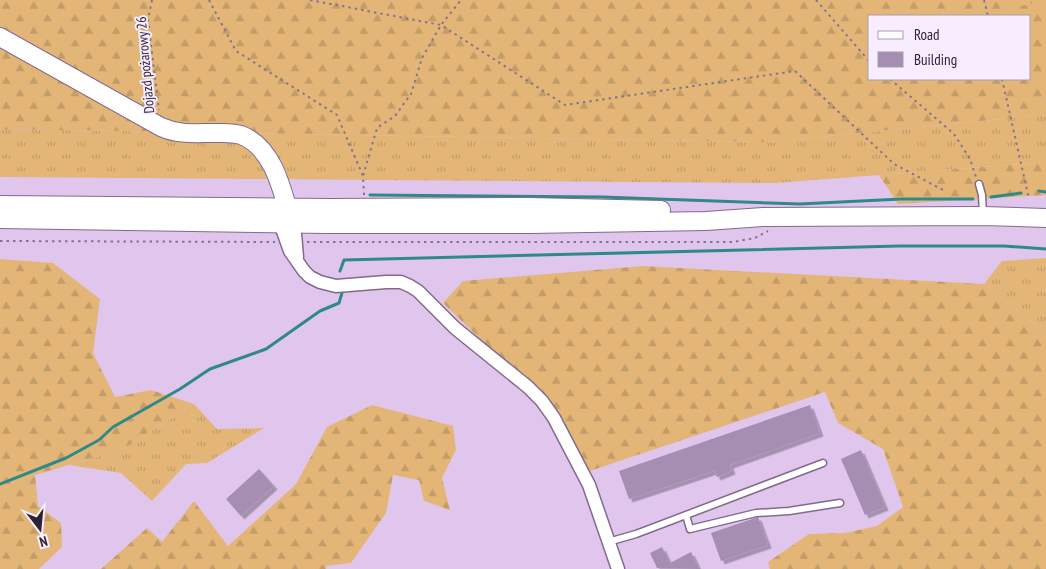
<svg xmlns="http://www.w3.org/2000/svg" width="1046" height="569" viewBox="0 0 1046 569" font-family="'PT Sans Narrow',sans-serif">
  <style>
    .grass { fill: url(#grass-tufts) }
    .forest { fill: url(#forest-firs); fill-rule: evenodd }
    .wetland { fill: url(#wetland-marsh) }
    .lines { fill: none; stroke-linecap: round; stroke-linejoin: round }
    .stream { stroke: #2e8989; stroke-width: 3 }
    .building { fill: #a68db2; filter: url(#shadow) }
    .lane-casing { stroke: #826a8e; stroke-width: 9 }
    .street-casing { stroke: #826a8e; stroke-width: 15 }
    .secondary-casing { stroke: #826a8e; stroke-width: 20 }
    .path { stroke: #86748f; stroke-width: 2; stroke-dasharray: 2.5 4; stroke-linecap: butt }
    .lane { stroke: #fff; stroke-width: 6 }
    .street { stroke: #fff; stroke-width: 12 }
    .secondary { stroke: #fff; stroke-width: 18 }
    .labels { text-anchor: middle; stroke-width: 4; stroke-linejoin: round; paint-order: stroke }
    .street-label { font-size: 14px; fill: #2d2332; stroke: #f8edfe }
  </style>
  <defs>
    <pattern id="grass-tufts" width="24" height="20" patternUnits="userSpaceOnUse" patternTransform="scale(1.25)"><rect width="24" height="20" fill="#e3b678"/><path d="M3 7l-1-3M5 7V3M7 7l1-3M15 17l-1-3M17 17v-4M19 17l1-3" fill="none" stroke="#c39c68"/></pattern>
    <pattern id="forest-firs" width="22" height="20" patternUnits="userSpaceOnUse" patternTransform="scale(1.25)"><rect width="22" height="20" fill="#e3b678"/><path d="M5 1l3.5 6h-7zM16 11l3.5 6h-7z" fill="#c39c68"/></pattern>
    <pattern id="wetland-marsh" width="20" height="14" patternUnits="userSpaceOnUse" patternTransform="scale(1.25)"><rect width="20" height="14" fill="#e3b678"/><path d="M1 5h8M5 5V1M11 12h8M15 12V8" fill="none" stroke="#c39c68"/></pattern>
    <filter id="shadow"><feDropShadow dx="3.5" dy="3.5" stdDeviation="0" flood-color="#0004"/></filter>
  </defs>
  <rect width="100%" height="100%" fill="#e0c6ed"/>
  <path class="grass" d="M1046 98V162L776 183 0 177V129L768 142 1031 116Z
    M1046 258V337L1031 321 984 284 1002 261Z
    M194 404 217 429 264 428 207 463 186 464 152 501 121 473 69 465 123 449Z"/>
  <path class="forest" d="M0 0H1046V98L1031 116 768 142 0 129ZM870 16H1030V79H870Z
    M1046 162V195L898 204 879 175Z
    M0 259 53 263 100 299 93 353 115 397 151 390 194 404 123 449 35 475 38 506 61 523 62 547 39 569H0Z
    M643 266 984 284 1031 321 1046 337V569H770L768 562 809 534 845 533 877 526 903 507 883 449 838 423 825 392 590 471 547 396 498 356 443 303 463 281Z
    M372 405 453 426 456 450 442 478 450 510 424 501 419 480 393 475 386 513 351 563 326 566V569H101L147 528 162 542 194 501 228 546 296 484 327 427Z"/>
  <path class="wetland" d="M1016 0H1046V2L1019 6Z"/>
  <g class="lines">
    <path class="stream" d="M1039 191 1046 192
      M370 195 602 197 800 204 901 199H973
      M991 197 1021 193
      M340 271 344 260 899 246H1004L1046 249
      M0 484 66 458 99 440 113 427 180 389 210 369 266 349 320 311 339 303 342 293"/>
  </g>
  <path class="building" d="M810 405 820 433 730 465 732 471 717 477 714 471 629 499 619 471Z
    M861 450 885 507 865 515 841 459Z
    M259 469 274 486 241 516 226 499Z
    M758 517 768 545 721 561 711 533Z
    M662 547 670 563 691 552 699 569 657 568 650 553Z"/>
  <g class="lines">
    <defs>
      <path id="lane" d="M979 184 982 195 983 215
        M686 515 690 529 756 513 789 511 840 503
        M608 542 636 534 823 463"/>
      <path id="street" d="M280 223 290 251 304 271 310 277 320 282 336 286 386 282H401L410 286 418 291 455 328 528 387 542 401 554 418 589 485 618 569
        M292 223 295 234 297 257"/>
      <path id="secondary" d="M0 37 161 127C179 135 195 133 214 133 223 133 232 132 241 135 273 147 282 189 290 218
        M0 205 331 208 529 207 661 210
        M0 219 326 224H530L706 221 763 217 983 216 1046 218"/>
    </defs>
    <use href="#lane" class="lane-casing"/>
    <use href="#street" class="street-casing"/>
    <use href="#secondary" class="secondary-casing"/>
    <path class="path" d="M152 0 148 20 159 110
      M209 0 236 51 337 115 363 176
      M310 0 441 25 565 105 795 71 894 164 945 191
      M816 0 870 62
      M984 0 988 16
      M890 79 954 134 970 159 976 177
      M1002 79 1029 199
      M364 195 363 176 377 128 395 116 411 94 422 58 441 25 461 0
      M0 241 275 242
      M307 242H733L755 238 768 231"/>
    <use href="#lane" class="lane"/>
    <use href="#street" class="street"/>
    <use href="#secondary" class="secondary"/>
  </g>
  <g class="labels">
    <g class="street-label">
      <text transform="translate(145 65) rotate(-95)" y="5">Dojazd pożarowy 26</text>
    </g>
  </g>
  <rect x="868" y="15" width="162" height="65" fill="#f8edfe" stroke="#a79cac"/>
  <rect x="878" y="31" width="25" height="8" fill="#ffffff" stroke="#a79cac"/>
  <text x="914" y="40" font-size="15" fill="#2d2332">Road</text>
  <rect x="878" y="52" width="25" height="15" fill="#a68db2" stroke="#a79cac"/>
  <text x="914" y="65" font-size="15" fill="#2d2332">Building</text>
  <g transform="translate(40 529) rotate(164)" stroke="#f8edfe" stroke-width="4" paint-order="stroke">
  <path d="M0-4L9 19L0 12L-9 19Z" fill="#2d2332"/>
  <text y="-8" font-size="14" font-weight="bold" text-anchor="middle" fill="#2d2332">N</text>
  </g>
</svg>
